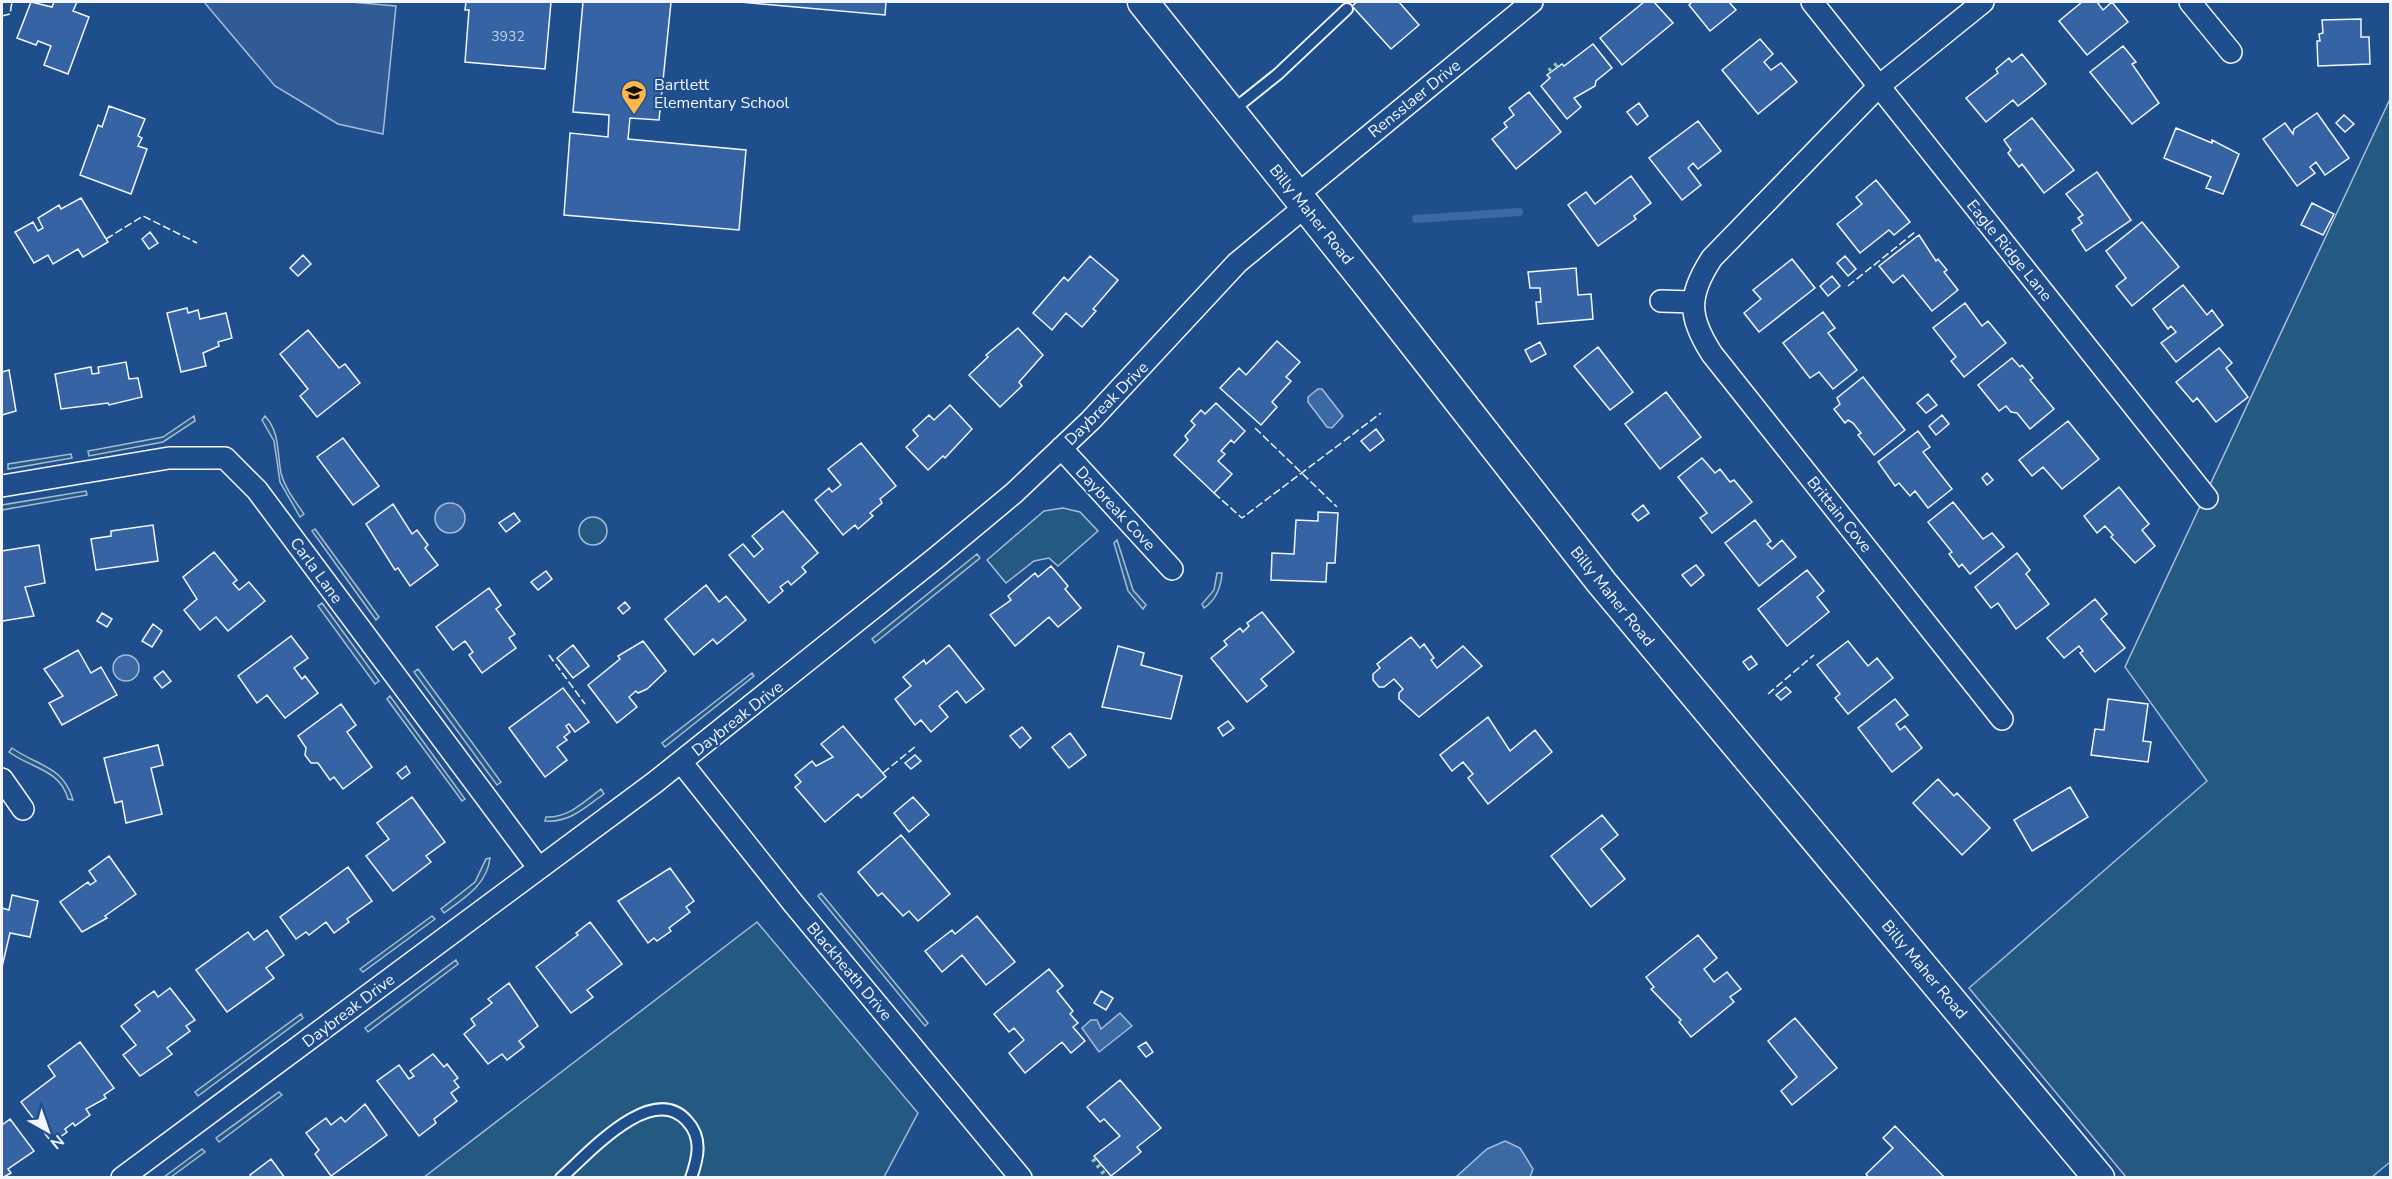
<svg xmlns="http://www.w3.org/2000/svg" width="2392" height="1179" viewBox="0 0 2392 1179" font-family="'Nunito Sans',sans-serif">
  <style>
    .green { fill: #245a82; stroke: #a8bbd7; stroke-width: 1.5 }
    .parking { fill: #305b95; stroke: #a8bbd7; stroke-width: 1.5 }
    .water { fill: #3b69a3; stroke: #a8bbd7; stroke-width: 1.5 }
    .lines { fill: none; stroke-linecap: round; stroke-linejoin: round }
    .stream { stroke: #3b69a3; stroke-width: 8 }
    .building { fill: #3563a3; stroke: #f2f6ff; stroke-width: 1.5 }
    .service-casing { stroke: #f2f6ff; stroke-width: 14 }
    .minor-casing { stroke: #f2f6ff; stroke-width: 24 }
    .secondary-casing { stroke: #f2f6ff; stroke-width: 33 }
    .service { stroke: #1f4e8c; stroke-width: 10 }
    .minor { stroke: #1f4e8c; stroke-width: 21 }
    .secondary { stroke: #1f4e8c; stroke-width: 30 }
    .hedge { stroke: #97c8a6; stroke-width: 4.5; stroke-dasharray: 3 4.5; stroke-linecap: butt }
    .fence { stroke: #f2f6ff; stroke-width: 1.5; stroke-dasharray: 8 3; stroke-linecap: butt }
    .labels { text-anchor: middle; stroke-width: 4.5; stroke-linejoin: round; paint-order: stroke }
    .number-label { font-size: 14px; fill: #c3d1e8 }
    .poi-label { font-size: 16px; fill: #f2f6ff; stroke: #1f4e8c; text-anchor: start }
    .street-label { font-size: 16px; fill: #f2f6ff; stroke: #1f4e8c }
  </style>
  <rect width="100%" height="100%" fill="#1f4e8c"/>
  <path class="green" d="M2390 99V1162L2372 1177H2126L1969 988 2207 781 2125 667Z
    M194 416 195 421 163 442 89 456 88 451 163 437Z
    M265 416C280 432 277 452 281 473 285 488 295 501 304 514L300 517 280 482 274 441 262 420Z
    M71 454 72 458 8 469V464Z
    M86 491 87 495 2 510V505Z
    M1063 508 1080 512 1098 531 1058 566 1049 558 1034 561 1006 583 987 560 1044 511Z
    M579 531a14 14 0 1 1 28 0a14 14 0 1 1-28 0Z
    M315 529 379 617 376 620 312 531Z
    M1117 540 1133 590 1146 605 1143 609 1128 591 1114 543Z
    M977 554 980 558 875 643 872 639Z
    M1217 573H1222C1221 587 1216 600 1204 608L1202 604 1214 590Z
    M322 603 379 681 375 684 318 606Z
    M418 669 501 782 497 785 414 672Z
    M752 673 754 676 665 747 662 743Z
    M390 696 465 799 462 801 387 699Z
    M12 748C37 766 64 766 73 800L68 799C60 769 30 768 9 752Z
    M601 789 604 794C585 807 570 823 545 821L546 817C568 818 584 802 601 789Z
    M490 858C487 885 464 898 444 913L441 909 475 882 486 859Z
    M821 893 928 1023 925 1026 818 896Z
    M432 916 435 919 363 972 360 969Z
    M757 922 918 1113 884 1177 423 1178Z
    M456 960 458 964 368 1032 365 1028Z
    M301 1014 303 1018 198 1096 195 1092Z
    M279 1092 282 1095 219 1142 216 1138Z
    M202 1149 205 1152 171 1177H164Z"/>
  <path class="parking" d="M204 2H350L396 6 383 134 338 124 275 86Z"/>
  <path class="water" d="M1318 389H1322L1343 416 1332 428 1327 427 1308 402V397Z
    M435 518a15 15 0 1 1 30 0a15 15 0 1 1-30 0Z
    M113 668a13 13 0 1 1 26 0a13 13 0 1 1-26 0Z
    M1120 1013 1132 1026 1099 1052 1082 1028 1091 1020H1097L1101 1029Z
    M1505 1141 1520 1148 1533 1169 1530 1177H1456L1487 1149Z"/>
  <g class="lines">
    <path class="stream" d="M1416 219 1519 212"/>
  </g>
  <path class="building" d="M31 2 52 7 54 2H77L73 11 89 17 68 74 44 65 51 46 38 41 36 45 17 38Z
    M466 2H551L545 69 465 62 469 10H465Z
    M583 2H671L659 120 630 118 628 139 746 150 739 230 564 215 570 133 608 137 609 115 573 112Z
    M740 2H886L885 15Z
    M1357 2H1399L1419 25 1391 49 1352 6Z
    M1644 2H1654L1673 23 1622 65 1600 38Z
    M1692 2H1729L1736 10 1710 31 1689 5Z
    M2082 2H2097L2103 10 2112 2 2128 22 2087 55 2059 21Z
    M2361 19V37H2369L2370 64 2318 66 2317 41H2320L2319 34 2323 33 2322 20Z
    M1760 39 1773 54 1764 62 1771 70 1781 63 1797 82 1758 114 1722 70Z
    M1593 44 1612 68 1596 81 1595 86 1574 98 1581 107 1567 119 1541 86 1550 78 1547 75 1562 64 1564 66Z
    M2123 46 2136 62 2132 64 2159 103 2132 124 2090 72Z
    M2022 54 2046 84 2018 106 2013 100 1986 122 1966 98 1998 73 1996 69 2009 58 2012 62Z
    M1529 92 1561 132 1516 169 1492 139 1507 127 1504 123 1514 115 1509 108Z
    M1639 103 1648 116 1637 125 1627 112Z
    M109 106 145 119 138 136 142 138 138 146 147 149 131 194 80 175 98 125 102 127Z
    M2317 113 2349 158 2325 175 2316 162 2310 167 2315 173 2297 186 2263 139 2285 123 2293 134 2294 129Z
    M2344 115 2354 124 2345 132 2336 123Z
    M2032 118 2074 170 2044 193 2022 164 2019 167 2008 153 2011 150 2004 140Z
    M1698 121 1721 151 1698 169 1693 163 1688 168 1701 185 1682 200 1649 158Z
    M2176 128 2212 143V140L2239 154 2223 194 2206 188 2211 177 2164 158Z
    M2097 172 2131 220 2086 251 2072 230 2082 223 2078 218 2083 215 2066 194Z
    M1631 176 1651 203 1634 216 1636 219 1598 246 1568 205 1586 192 1595 204Z
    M1876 180 1910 222 1894 235 1889 230 1860 253 1837 224 1862 204 1856 197Z
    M81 198 108 242 83 257 78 249 53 264 48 255 34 263 15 232 33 222 38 231 43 228 38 218 59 205 61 209Z
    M2312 203 2334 214 2323 235 2301 225Z
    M2142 222 2179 267 2132 306 2116 286 2126 278 2106 251Z
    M150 232 158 243 149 249 142 239Z
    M1919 235 1936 261 1938 259 1947 270 1944 272 1958 290 1932 311 1903 275 1893 283 1879 266Z
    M303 255 311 264 298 276 290 268Z
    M1090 256 1118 280 1093 309 1096 311 1082 327 1066 313 1052 330 1033 313 1064 277 1068 281Z
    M1845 256 1856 269 1848 276 1837 263Z
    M1792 259 1815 288 1759 332 1744 313 1761 299 1753 290Z
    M1576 268 1578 295 1591 294 1593 319 1538 324 1536 302H1541L1540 288H1530L1528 272Z
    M1832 276 1840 286 1828 296 1820 286Z
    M2183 285 2207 315 2212 310 2223 325 2176 362 2161 343 2176 332 2171 326 2168 329 2153 309Z
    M1965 303 1982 326 1988 321 2006 343 1964 377 1951 361 1956 357 1933 328Z
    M187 308 188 313 198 310 200 319 226 313 232 338 218 342 219 346 203 353 206 366 181 372 167 313Z
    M1823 312 1835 328 1828 333 1857 370 1833 389 1819 372 1810 378 1783 343Z
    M1018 328 1043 355 1019 382 1022 386 1000 407 969 375 988 357 986 355Z
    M308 330 339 368 345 364 360 383 317 417 300 396 308 389 280 354Z
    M1277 341 1300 362 1286 377 1291 381 1272 402 1277 407 1261 425 1220 388 1239 368 1246 375Z
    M1540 342 1546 354 1531 362 1525 350Z
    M1598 347 1633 392 1610 410 1574 366Z
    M2219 348 2232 363 2226 368 2248 397 2216 422 2197 398 2193 402 2176 382Z
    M2012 358 2020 367 2022 365 2033 378 2030 380 2054 409 2030 429 2017 413 2011 412 2006 406 1999 411 1978 385Z
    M126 362 129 379 138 378 142 397 109 405 108 403 61 409 55 374 91 367 92 374 99 373 98 367Z
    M9 370 16 411 2 415V372Z
    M1863 377 1905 430 1874 455 1858 435 1861 433 1853 423 1848 420 1845 423 1834 409 1840 404 1837 398Z
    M1666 392 1701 437 1660 469 1625 424Z
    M1928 394 1937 405 1926 413 1917 403Z
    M1216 403 1245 431 1234 443 1231 440 1221 451 1225 454 1218 461 1232 474 1214 493 1174 455 1188 440 1185 436 1195 425 1191 421 1201 410 1205 414Z
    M950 405 972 429 945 458 943 456 928 470 906 447 918 436 913 430 929 415 934 420Z
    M1942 415 1949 424 1936 435 1929 426Z
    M2068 421 2099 459 2062 489 2043 467 2032 476 2019 460Z
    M1376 429 1384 440 1370 451 1361 441Z
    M1918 431 1930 447 1923 452 1952 489 1928 508 1915 491 1910 496 1899 483 1895 486 1878 462Z
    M343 438 379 486 353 505 317 457Z
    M861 443 896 486 880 499 882 503 870 513 873 516 858 529 855 525 843 535 815 500 829 488 832 492 841 485 828 469Z
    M1702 458 1715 473 1720 469 1730 482 1734 480 1752 502 1712 533 1700 518 1707 513 1678 477Z
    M1987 473 1993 480 1987 485 1982 478Z
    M2119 487 2149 524 2142 530 2155 546 2135 563 2111 537 2113 535 2105 526 2097 533 2084 516Z
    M1953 502 1983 539 1992 533 2004 547 1970 574 1962 564 1959 567 1949 554 1952 552 1928 522Z
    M393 504 412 534 417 530 428 545 425 548 438 565 410 586 398 568 395 570 366 524Z
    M1643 505 1649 513 1638 521 1632 514Z
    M783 511 818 553 802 567 806 572 791 585 788 581 780 587 783 591 769 603 729 555 743 544 754 557 763 549 752 536Z
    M1318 512 1338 513 1335 563H1327L1326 582 1271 580 1272 553 1294 554 1296 520 1318 521Z
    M514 513 520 521 506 532 499 523Z
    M1755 520 1771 541 1767 544 1772 549 1782 540 1796 557 1759 586 1725 543Z
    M153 525 158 561 96 570 91 539 111 536V531Z
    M39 545 45 583 25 587 34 616 2 621V551Z
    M214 552 237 580 233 583 239 590 249 582 265 601 228 631 216 617 200 630 184 610 197 599 183 577Z
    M2017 553 2030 570 2026 574 2049 604 2016 629 1998 603 1991 608 1975 587Z
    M1696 565 1704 575 1691 586 1682 575Z
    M1051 566 1068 586 1065 589 1081 608 1058 627 1049 617 1015 646 990 615 1011 600 1008 596 1035 573 1038 577Z
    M1807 570 1824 591 1817 597 1829 612 1787 646 1758 609Z
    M546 571 552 579 538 590 531 582Z
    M706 585 719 602 726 596 746 620 717 644 713 639 694 655 665 619Z
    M489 588 501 605 496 609 515 634 509 638 516 648 482 673 469 655 473 652 465 641 453 650 436 627Z
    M2095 599 2107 614 2101 619 2125 648 2095 672 2080 653 2083 651 2079 646 2064 658 2047 638Z
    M625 602 630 608 623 614 618 608Z
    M1262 612 1294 652 1261 679 1267 686 1247 702 1211 658 1227 645 1224 641 1240 628 1243 632 1249 626 1247 623Z
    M102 613 112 619 107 627 97 621Z
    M153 624 162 631 152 647 142 641Z
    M291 636 308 658 294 668 302 679 305 676 318 693 285 718 267 695 257 703 238 676Z
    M1411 637 1420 648 1424 644 1434 658 1431 660 1437 668 1463 646 1482 666 1419 717 1399 699V693L1403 689 1394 679 1384 687H1379L1373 680V674L1380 668 1377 664Z
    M643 641 666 671 647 689 638 693 636 691 629 697 637 707 617 723 588 685 620 659 618 656Z
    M1848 641 1868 666 1877 658 1893 678 1848 714 1835 698 1840 694 1817 665Z
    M573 645 589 666 573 678 557 658Z
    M949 645 984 689 966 703 957 691 939 706 948 717 931 732 921 720 915 725 895 699 911 686 903 677 924 660 926 664Z
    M1118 646 1144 653 1141 665 1182 676 1171 719 1102 707Z
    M78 650 91 673 101 667 117 695 62 725 49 703 63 696 44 669Z
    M1751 656 1757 664 1749 670 1743 662Z
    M163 671 171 681 162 688 154 678Z
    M1786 687 1791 692 1781 700 1776 695Z
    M563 688 589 722 575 732 569 724 566 726 570 732 564 737 567 740 557 747 567 760 545 777 509 728Z
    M1895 699 1908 715 1896 724 1900 730 1905 726 1922 748 1892 772 1858 728Z
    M2108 699 2148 704 2143 741 2151 742 2148 762 2091 755 2095 729 2104 730Z
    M341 704 356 725 347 732 372 767 343 789 334 777 330 780 318 763H311L305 755 306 748 298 736Z
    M1488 717 1510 751 1535 730 1552 752 1488 804 1468 778 1473 774 1463 762 1452 771 1440 755Z
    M1228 721 1234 728 1223 736 1218 728Z
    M843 726 886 777 861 798 858 794 825 822 795 787 801 782 795 775 812 761 816 766 833 757 821 744Z
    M1022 727 1031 738 1020 748 1010 736Z
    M1070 733 1086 755 1069 768 1052 747Z
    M158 745 163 765 151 768 162 814 126 823 122 801 115 803 104 758Z
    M915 755 921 761 911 769 905 763Z
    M406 766 410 773 402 779 397 773Z
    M1938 779 1954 796 1957 793 1990 828 1962 855 1913 803Z
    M2070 787 2088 817 2032 851 2014 820Z
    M412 797 445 842 426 856 431 862 393 891 366 856 389 839 377 823Z
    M913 797 929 815 909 832 894 813Z
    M1602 815 1618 835 1601 849 1625 879 1591 907 1551 856Z
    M901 835 950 894 918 921 909 911 903 916 882 893 878 896 858 872Z
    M109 856 136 894 105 916 107 918 82 932 60 902 88 882 90 885 96 881 89 871Z
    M348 867 372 901 347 919 349 922 334 933 326 922 309 935 306 932 296 939 280 917Z
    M670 868 694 901 686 907 690 912 669 928 671 931 657 941 654 938 648 943 618 901Z
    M12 895 38 901 30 937 10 933 2 967V908L9 910Z
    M977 916 1015 962 986 985 962 955 942 972 925 951 952 930 955 934Z
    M590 922 622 964 587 990 593 997 571 1013 536 967 578 935 576 933Z
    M267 930 284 955 266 968 274 978 227 1012 196 970 248 932 254 940Z
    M1698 935 1717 958 1704 969 1714 982 1727 972 1741 989 1730 997 1734 1002 1691 1037 1679 1022 1681 1020 1651 989 1654 987 1646 977Z
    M1049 969 1063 986 1057 991 1073 1011 1070 1014 1078 1023 1073 1027 1085 1041 1071 1053 1062 1042 1025 1073 1009 1053 1024 1040 1014 1028 1009 1032 994 1014Z
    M509 983 538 1026 519 1041 524 1047 507 1060 502 1054 488 1064 464 1034 475 1025 471 1019 492 1003 488 999Z
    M170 988 195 1020 186 1026 190 1031 167 1048 172 1054 140 1076 123 1055 136 1045 121 1026 140 1011 135 1005 154 991 158 997Z
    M1101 991 1113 998 1106 1010 1094 1003Z
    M1795 1018 1837 1068 1792 1105 1781 1091 1797 1077 1768 1041Z
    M80 1042 114 1088 104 1095 106 1098 86 1109 90 1115 75 1126 73 1123 65 1129 67 1132 52 1143 21 1102 55 1076 48 1066Z
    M1146 1042 1153 1052 1146 1057 1138 1047Z
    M433 1054 444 1067 447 1064 458 1078 454 1081 459 1087 451 1093 457 1101 434 1119 436 1123 419 1136 377 1081 399 1065 409 1079 414 1076 410 1071Z
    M1120 1080 1161 1128 1137 1147 1141 1152 1111 1176 1094 1156 1120 1136 1104 1119 1100 1122 1087 1107Z
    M365 1104 387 1135 331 1176 315 1154 319 1150 306 1133 326 1118 331 1125 341 1117 345 1122Z
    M10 1119 34 1151 8 1169 11 1173 2 1178V1125Z
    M1895 1126 1945 1178H1869L1866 1174 1893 1148 1883 1138Z
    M271 1159 285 1178H252L250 1175Z"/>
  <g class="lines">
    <defs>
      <path id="service" d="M1233 110 1278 74 1347 9
        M561 1178C588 1154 652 1081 687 1121 703 1138 698 1158 691 1178"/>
      <path id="minor" d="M1812 2 2207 498
        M1983 2 1879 86 1712 258C1687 296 1688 317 1712 354L2002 719
        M2190 2 2231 52
        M1297 195 1532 2
        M1661 301 1693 302
        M1061 448 1172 569
        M2 486 169 458H225L257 490 538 867
        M681 762 793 903 1021 1178
        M2 779 23 809
        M122 1178 654 783 937 557 1014 493 1091 420 1237 263 1306 206"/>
      <path id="secondary" d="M1143 2 1367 283 1602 583 2099 1178"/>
    </defs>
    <use href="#service" class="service-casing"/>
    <use href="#minor" class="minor-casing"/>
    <use href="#secondary" class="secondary-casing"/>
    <use href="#service" class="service"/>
    <use href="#minor" class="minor"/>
    <use href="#secondary" class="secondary"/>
    <path class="hedge" d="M1549 71 1558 63
      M1093 1159 1107 1178"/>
    <path class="fence" d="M2 16 10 14 12 2
      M106 239 143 216 197 243
      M1848 286 1915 232
      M1255 428 1337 507
      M1214 493 1242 518 1381 413
      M549 655 585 704
      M1768 694 1814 655
      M883 773 916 746"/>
  </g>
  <defs>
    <symbol id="school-pin" viewBox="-11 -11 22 30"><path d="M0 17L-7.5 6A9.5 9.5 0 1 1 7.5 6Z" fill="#ffb74d" stroke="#1f4e8c"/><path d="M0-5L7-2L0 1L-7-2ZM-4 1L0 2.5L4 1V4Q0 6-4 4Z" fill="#111"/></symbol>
  </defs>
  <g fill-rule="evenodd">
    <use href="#school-pin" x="619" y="78" width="30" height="40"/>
  </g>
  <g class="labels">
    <g class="number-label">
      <text x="508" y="41">3932</text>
    </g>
    <g class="poi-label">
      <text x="654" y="90">Bartlett<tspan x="654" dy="18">Elementary School</tspan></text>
    </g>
    <g class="street-label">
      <text transform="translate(1414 98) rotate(-39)" y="6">Rensslaer Drive</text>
      <text transform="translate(1312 214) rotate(51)" y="6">Billy Maher Road</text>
      <text transform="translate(2010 250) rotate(51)" y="6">Eagle Ridge Lane</text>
      <text transform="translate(1106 403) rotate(-45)" y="6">Daybreak Drive</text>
      <text transform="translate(1116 508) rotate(47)" y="6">Daybreak Cove</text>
      <text transform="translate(1840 514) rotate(51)" y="6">Brittain Cove</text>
      <text transform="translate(317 570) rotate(54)" y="6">Carla Lane</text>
      <text transform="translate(1613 596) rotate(51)" y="6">Billy Maher Road</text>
      <text transform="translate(737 718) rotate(-38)" y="6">Daybreak Drive</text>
      <text transform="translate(1925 969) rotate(50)" y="6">Billy Maher Road</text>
      <text transform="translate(850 971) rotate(50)" y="6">Blackheath Drive</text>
      <text transform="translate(348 1010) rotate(-37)" y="6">Daybreak Drive</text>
    </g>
  </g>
  <rect width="2392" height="1179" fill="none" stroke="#f2f6ff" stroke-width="6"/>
  <g transform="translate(48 1131) rotate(140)" stroke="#1f4e8c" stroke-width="4.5" paint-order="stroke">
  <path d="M0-4.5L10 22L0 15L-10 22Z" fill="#f2f6ff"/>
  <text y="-9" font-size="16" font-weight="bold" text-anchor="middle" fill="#f2f6ff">N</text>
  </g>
</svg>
